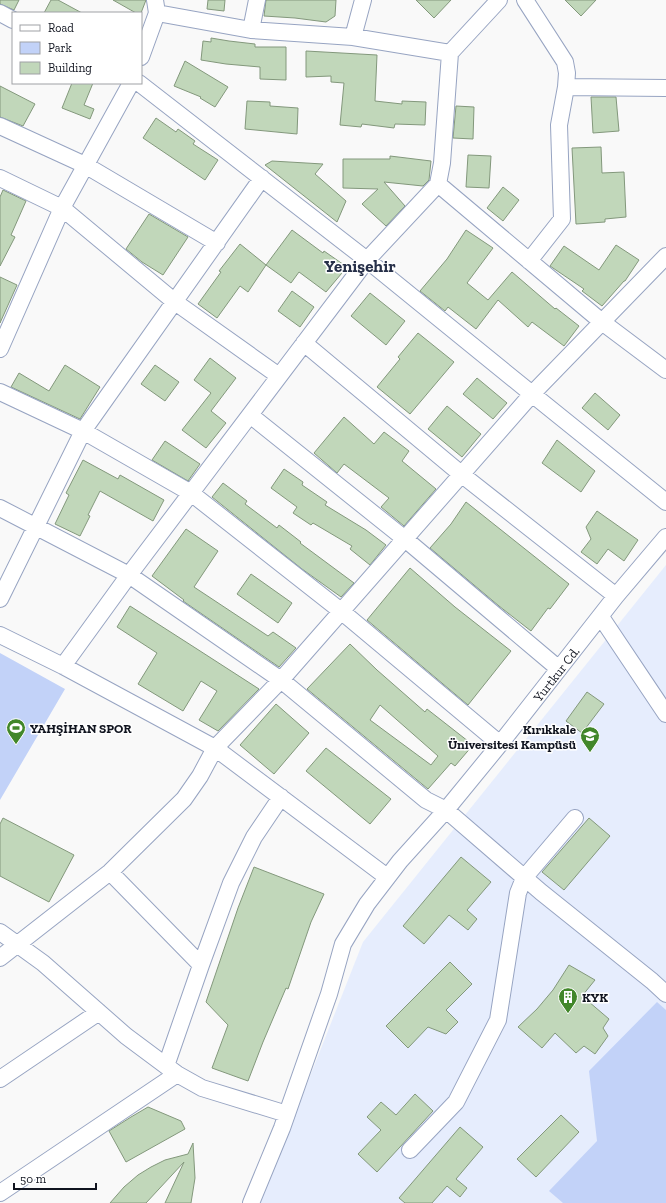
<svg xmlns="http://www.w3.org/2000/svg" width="666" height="1203" viewBox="0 0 666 1203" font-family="'Zilla Slab',serif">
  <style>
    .built { fill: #e6edfd }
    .green { fill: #c2d2f8 }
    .building { fill: #c1d7ba; stroke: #83987c; fill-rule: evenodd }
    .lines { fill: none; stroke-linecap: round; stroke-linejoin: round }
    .minor-casing { stroke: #97a4c2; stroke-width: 18 }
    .minor { stroke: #fff; stroke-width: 16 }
    .labels { text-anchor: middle; stroke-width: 3; stroke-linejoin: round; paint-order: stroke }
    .street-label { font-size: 13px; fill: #10141f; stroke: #fff }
    .poi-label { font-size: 13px; font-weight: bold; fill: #10141f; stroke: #fff; text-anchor: start }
    .district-label { font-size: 17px; font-weight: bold; fill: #273049; stroke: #fff }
  </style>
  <rect width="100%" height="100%" fill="#f9f9f9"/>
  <path class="built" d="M666 565V1203H260L363 942Z"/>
  <path class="green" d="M0 653 65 689 0 800Z
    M657 1002 666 1010V1203H563L549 1191 597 1141 589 1071Z"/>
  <path class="building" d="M0 0H19L14 10 0 4Z
    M51 0H58L82 13H44Z
    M113 0H146L141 13H136Z
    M208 0H225L224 11 207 9Z
    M266 0H336L335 16 326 22 295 18 264 16Z
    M416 0H451L434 18Z
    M565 0H596L581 16Z
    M211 38 229 41 255 44V47H286V80L260 79V67L226 64 201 60 203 41 211 42Z
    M306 51 377 55 375 101 402 104V101L426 102 425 125 395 124 394 128 362 124 361 127 340 125 344 83 331 82V76L306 77Z
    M185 61 228 87 215 107 200 98 201 97 174 86Z
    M72 83H93L84 105 94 109 90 119 62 108Z
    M0 86 35 104 23 126 0 117Z
    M591 97H616L619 131 593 133Z
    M247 101 270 102V106L298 108 297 134 245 129Z
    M456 106 474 107 473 139 453 138Z
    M156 118 176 132 178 129 195 141 193 144 218 160 205 180 143 138Z
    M601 147 602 173 624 172 626 217 605 219V222L576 224 572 148Z
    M468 155 491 156 489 188 466 187Z
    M390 156 431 161 429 180 423 186 384 182 405 206 386 226 362 204 378 189 343 188V159H390Z
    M272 161 323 164 315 174 346 201 337 222 265 165Z
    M503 187 519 200 503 221 487 208Z
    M3 190 26 201 11 235 15 237 0 266V197Z
    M149 214 188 237 163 275 142 262 126 249Z
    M292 230 323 253 324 251 347 267 326 292 299 272 291 283 266 265Z
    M466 230 493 248 467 283 488 300 512 272 555 309 556 308 579 326 564 346 532 322 528 327 498 300 476 329 448 307 445 311 420 291 447 259Z
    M240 244 266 265 248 292 240 286 217 318 198 304 221 272 219 271Z
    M616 245 639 260 625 281H624L602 306 582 291 584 289 550 266 564 246 599 270Z
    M0 277 17 285 0 323Z
    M292 291 314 307 300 327 278 311Z
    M370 293 405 321 386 345 351 316Z
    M418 333 454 362 410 414 377 387 400 359 398 357Z
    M210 358 236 378 211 411 226 423 206 448 182 430 211 393 194 380Z
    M65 365 100 387 80 419 11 387 19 373 49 391Z
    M155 365 179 382 165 401 141 384Z
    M477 378 507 403 493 419 463 394Z
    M595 393 620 415 608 430 582 408Z
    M447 406 481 434 462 457 428 429Z
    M344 417 374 444 384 432 409 451 402 461 436 489 404 526 381 507 389 498 344 464 337 473 314 453Z
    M557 440 595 471 581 492 542 463Z
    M165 441 200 464 188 481 152 460Z
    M83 460 118 479 120 475 164 500 153 521 100 491 88 515 90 516 80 536 55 524 69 495 66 493Z
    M284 469 303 482 302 485 327 502 325 505 366 530 386 545 370 565 350 549 352 546 313 523 311 525 293 513 297 507 271 488Z
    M223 483 247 501 245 504 277 528 279 525 301 542 300 543 354 583 341 597 302 569 212 497Z
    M466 502 569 584 550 609 548 608 531 631 499 606 430 548 451 524Z
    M597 511 638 540 624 561 608 549 597 564 581 552 591 539 586 527Z
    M186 529 218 551 194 587 268 636 273 632 296 648 279 667 183 601 184 600 152 576Z
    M410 568 455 607 511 651 468 705 367 620Z
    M251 574 292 603 278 623 237 594Z
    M130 606 197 649 259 689 218 731 199 720 217 691 201 681 183 711 138 684 157 653 117 627Z
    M350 644 377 670 425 712 427 709 473 745 455 766 451 763 428 789 307 689ZM380 705 438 756 431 765 370 720Z
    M587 692 604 704 582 733 566 721Z
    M276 704 309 733 274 774 240 745Z
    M326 748 391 799 370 824 306 771Z
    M3 818 74 855 49 902 0 876V824Z
    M589 818 610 836 564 890 542 872Z
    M461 857 491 882 467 910 477 919 468 930 449 915 424 944 403 926Z
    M254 867 324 894 311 922 288 989 286 988 263 1042 248 1081 212 1068 228 1025 206 1002 238 908Z
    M450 962 472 984 446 1010 458 1022 446 1034 428 1027 408 1048 386 1026Z
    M569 965 595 980 582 996 609 1019 603 1028 608 1036 595 1054 584 1046 576 1053 555 1033 542 1048 518 1027 537 1009 553 990Z
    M415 1094 433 1111 377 1172 358 1154 381 1130 367 1117 381 1102 396 1115Z
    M148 1107 181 1121 185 1129 126 1162 109 1131 131 1117Z
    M561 1115 579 1132 536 1177 517 1159Z
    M460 1127 483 1147 456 1179 467 1188 460 1197 447 1186 432 1203H405L399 1198Z
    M193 1143 195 1178 191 1203H165L184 1162 146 1203H110L124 1187 138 1175 151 1167 165 1160 188 1154Z"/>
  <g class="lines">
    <defs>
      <path id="minor" d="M525 0 565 62 567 73 566 87 559 125 562 219 529 261
        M0 13 13 20
        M157 13 251 30 353 37 450 53
        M251 30 257 0
        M353 37 363 0
        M141 57 157 13 155 0
        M139 83 367 260 532 394 666 502
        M566 87 666 88
        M0 126 85 165 217 243
        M0 178 62 208 175 302 279 376
        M438 184 602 322 666 370
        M304 343 461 474 616 596
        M0 349 62 208 131 83
        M0 392 83 431 191 493 341 611 500 744
        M250 415 405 539 559 669
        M0 508 129 575 281 680 426 800 446 810 541 892 652 981 666 994
        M0 599 83 431 262 178
        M601 617 666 714
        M0 635 63 666 215 748 387 877
        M63 666 129 575 367 260 438 184 442 163 450 53 499 0
        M110 872 201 965
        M0 932 43 963 126 1036 177 1074 202 1088 287 1114
        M0 958 110 872 184 799 200 776 215 748 281 680 532 394 666 256
        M166 1066 201 965 231 883 254 837 281 797
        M0 1079 99 1012
        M410 1150 456 1102 498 1020 518 893 524 878 575 818
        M0 1193 177 1074
        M251 1203 282 1128 329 994 343 944 367 904 400 861 446 810 500 744 616 596 666 537"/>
    </defs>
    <use href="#minor" class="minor-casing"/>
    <use href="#minor" class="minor"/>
  </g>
  <defs>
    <symbol id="stadium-pin" viewBox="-11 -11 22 30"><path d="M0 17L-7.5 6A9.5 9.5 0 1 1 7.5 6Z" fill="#42872a" stroke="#fff"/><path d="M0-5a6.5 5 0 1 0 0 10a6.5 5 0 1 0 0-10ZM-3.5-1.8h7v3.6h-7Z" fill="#fff"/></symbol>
    <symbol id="university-pin" viewBox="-11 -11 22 30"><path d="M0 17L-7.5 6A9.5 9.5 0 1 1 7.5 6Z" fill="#42872a" stroke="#fff"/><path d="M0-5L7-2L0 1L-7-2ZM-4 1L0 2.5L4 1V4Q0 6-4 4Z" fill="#fff"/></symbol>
    <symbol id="building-pin" viewBox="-11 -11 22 30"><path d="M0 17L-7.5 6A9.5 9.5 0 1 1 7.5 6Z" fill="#42872a" stroke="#fff"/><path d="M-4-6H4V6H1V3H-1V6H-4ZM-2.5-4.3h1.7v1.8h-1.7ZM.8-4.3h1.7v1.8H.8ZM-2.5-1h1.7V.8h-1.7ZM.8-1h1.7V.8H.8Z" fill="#fff"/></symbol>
  </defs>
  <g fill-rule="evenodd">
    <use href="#stadium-pin" x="5" y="717" width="22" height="30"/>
    <use href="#university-pin" x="579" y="725" width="22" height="30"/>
    <use href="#building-pin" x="557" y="986" width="22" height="30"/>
  </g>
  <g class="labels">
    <g class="street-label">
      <text transform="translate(556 674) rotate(-52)" y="5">Yurtkur Cd.</text>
    </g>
    <g class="poi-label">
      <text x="30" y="733">YAHŞİHAN SPOR</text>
      <text x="576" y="734" text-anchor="end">Kırıkkale<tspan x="576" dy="15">Üniversitesi Kampüsü</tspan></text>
      <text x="582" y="1002">KYK</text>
    </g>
    <g class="district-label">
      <text x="360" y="272">Yenişehir</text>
    </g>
  </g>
  <rect x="12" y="12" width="130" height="72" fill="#ffffff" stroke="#9fa1a5"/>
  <rect x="20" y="25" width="20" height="6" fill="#ffffff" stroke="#9fa1a5"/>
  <text x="48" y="32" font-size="12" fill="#10141f">Road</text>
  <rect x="20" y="42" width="20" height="12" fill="#c2d2f8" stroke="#9fa1a5"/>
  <text x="48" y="52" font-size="12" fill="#10141f">Park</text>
  <rect x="20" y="62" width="20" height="12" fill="#c1d7ba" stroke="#9fa1a5"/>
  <text x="48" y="72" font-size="12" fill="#10141f">Building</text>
  <path d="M14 1183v6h82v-6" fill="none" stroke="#10141f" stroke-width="2"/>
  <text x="20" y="1183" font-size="12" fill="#10141f" stroke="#ffffff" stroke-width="3" paint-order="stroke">50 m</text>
</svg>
